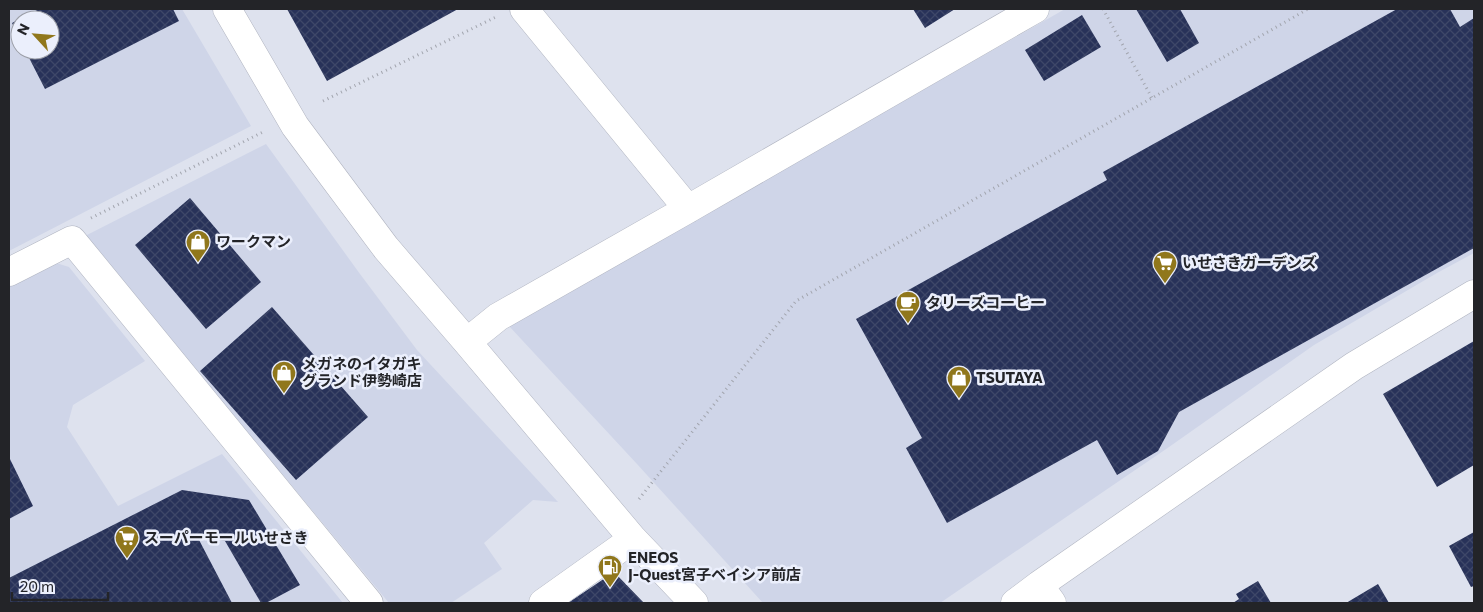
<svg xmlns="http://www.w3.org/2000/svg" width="1483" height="612" viewBox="0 0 1483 612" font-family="Commissioner,'Noto Sans JP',sans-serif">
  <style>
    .built { fill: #cfd5e8; fill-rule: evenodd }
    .building { fill: url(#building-cross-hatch) }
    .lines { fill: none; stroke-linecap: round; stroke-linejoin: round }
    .minor-casing { stroke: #b0b4c0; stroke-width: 29 }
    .path { stroke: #a2a5ae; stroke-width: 3; stroke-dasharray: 1 4; stroke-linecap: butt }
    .minor { stroke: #fff; stroke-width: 28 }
    .labels { text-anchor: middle; stroke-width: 5; stroke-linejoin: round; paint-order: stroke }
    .poi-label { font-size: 15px; font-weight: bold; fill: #232428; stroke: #ebeffc; text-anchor: start }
  </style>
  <defs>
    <pattern id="building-cross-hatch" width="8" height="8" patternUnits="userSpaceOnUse" patternTransform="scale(1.25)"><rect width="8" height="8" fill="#283259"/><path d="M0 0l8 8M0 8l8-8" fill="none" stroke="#3e4768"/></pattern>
  </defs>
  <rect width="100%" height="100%" fill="#dee2ee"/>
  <path class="built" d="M9 9H182L251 126 9 251ZM20 20H50V50H20Z
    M1065 9H1474V253L1437 273 1314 345 1169 447 940 603H763L637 464 509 326Z
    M266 144 360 274 417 350 558 502 533 500 484 543 502 569 451 603H389L85 236Z
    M53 262 69 267 145 361 73 405 67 427 118 506 222 454 343 603H9V284Z"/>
  <path class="building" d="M39 9H173L179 21 45 89 25 50H50V20H20V39L12 23Z
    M287 9H458L327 81Z
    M913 9H955L925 28Z
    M1136 9H1180L1199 43 1167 62Z
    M1397 9H1450L1460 27 1474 18V248L1179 412 1158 451 1117 475 1097 440 947 523 906 448 922 438 856 319 1107 180 1103 172Z
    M1082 15 1101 47 1044 81 1025 50Z
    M190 198 261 282 206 329 135 245Z
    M272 307 368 417 296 480 200 371Z
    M1474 341V465L1437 487 1383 394Z
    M9 457 33 506 9 519Z
    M182 490 249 500 300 585 266 603H261L225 541 198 538 232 603H9V578Z
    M1474 532V586L1471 587 1449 546Z
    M614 572 644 603H568Z
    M1258 581 1271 603H1233L1239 599 1236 594Z
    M1378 584 1389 603H1346Z"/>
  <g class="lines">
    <defs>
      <path id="minor" d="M227 9 295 126 386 248 467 342 633 539 694 603
        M524 9 688 209
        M9 272 72 240 369 603
        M467 342 498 317 688 209 1035 9
        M1039 585 1052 603
        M543 603 633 539
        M1015 603 1039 585 1354 366 1474 294"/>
    </defs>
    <use href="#minor" class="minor-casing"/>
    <path class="path" d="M1103 9 1152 98
      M323 101 496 17
      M91 218 265 131
      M639 499 796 301 1308 9"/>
    <use href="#minor" class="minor"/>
  </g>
  <defs>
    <symbol id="shop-pin" viewBox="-11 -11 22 30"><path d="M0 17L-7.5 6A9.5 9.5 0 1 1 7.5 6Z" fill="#90771c" stroke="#ebeffc"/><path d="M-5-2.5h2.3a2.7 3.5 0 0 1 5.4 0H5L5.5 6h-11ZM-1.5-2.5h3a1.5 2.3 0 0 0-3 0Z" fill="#fff"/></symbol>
    <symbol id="supermarket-pin" viewBox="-11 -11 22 30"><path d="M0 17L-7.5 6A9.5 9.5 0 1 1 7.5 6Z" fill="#90771c" stroke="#ebeffc"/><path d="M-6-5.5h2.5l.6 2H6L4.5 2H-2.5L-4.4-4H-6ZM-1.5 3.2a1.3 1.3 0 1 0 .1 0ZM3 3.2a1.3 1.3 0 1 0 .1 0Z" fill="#fff"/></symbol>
    <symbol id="cafe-pin" viewBox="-11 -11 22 30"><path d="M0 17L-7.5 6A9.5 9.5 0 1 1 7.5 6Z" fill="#90771c" stroke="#ebeffc"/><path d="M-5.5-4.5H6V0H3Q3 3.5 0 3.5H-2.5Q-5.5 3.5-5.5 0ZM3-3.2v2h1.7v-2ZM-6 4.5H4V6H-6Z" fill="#fff"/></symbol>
    <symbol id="fuel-pin" viewBox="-11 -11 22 30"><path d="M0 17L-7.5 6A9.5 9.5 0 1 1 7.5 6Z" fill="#90771c" stroke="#ebeffc"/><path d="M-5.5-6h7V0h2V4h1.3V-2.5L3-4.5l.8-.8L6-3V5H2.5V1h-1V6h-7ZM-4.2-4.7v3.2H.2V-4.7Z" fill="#fff"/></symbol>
  </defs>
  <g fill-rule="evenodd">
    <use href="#shop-pin" x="184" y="228" width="28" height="38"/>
    <use href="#supermarket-pin" x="1151" y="249" width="28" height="38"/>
    <use href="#cafe-pin" x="894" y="289" width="28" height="38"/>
    <use href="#shop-pin" x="270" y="359" width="28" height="38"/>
    <use href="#shop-pin" x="945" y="364" width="28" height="38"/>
    <use href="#supermarket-pin" x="113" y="524" width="28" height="38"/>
    <use href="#fuel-pin" x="596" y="553" width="28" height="38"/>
  </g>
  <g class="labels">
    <g class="poi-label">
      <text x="216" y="247">ワークマン</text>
      <text x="1182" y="268">いせさきガーデンズ</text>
      <text x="926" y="308">タリーズコーヒー</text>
      <text x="302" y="369">メガネのイタガキ<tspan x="302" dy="17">グランド伊勢崎店</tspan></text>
      <text x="976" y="383">TSUTAYA</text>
      <text x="144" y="543">スーパーモールいせさき</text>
      <text x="628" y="563">ENEOS<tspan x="628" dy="17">J-Quest宮子ベイシア前店</tspan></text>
    </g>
  </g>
  <rect width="1483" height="612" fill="none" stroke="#232428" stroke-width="20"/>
  <g transform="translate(35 35) rotate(296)"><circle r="24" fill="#ebeffc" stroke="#9b9ea7"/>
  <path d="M0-4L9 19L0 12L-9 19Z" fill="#90771c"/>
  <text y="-8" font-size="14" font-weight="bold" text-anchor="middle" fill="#232428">N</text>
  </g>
  <path d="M12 592v8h96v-8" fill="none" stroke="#232428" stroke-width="2.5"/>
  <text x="20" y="592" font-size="15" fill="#232428" stroke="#ebeffc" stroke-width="4" paint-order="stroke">20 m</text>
</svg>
